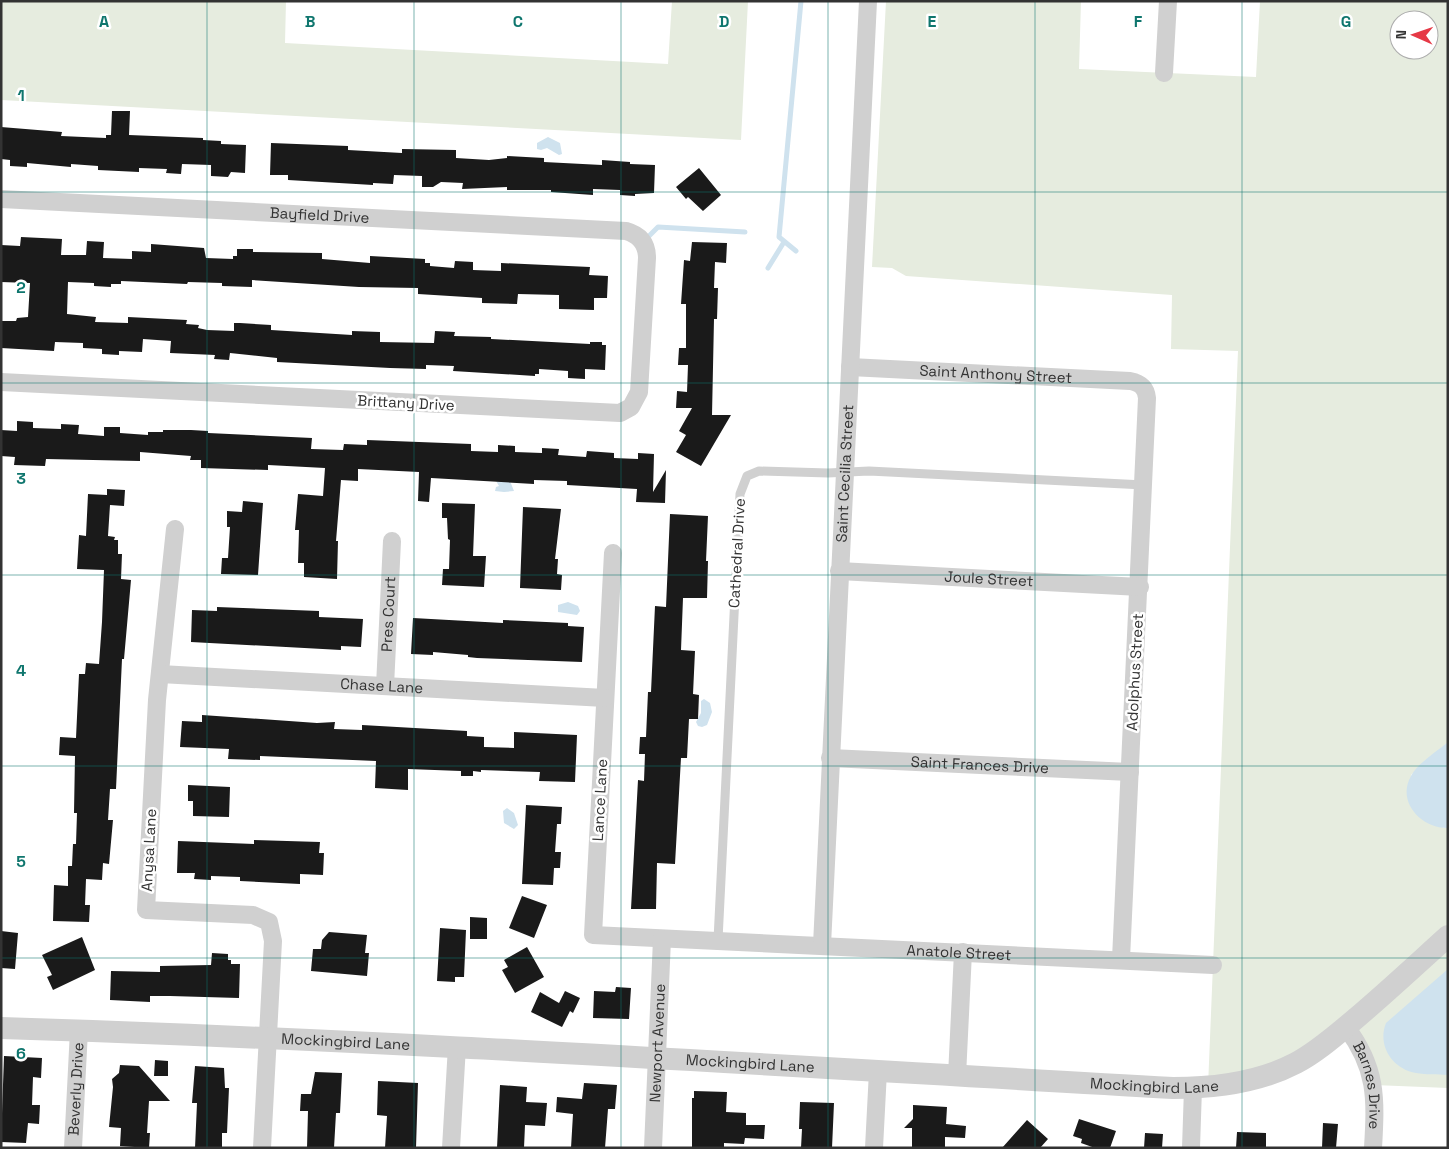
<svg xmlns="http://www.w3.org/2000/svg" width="1449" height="1149" viewBox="0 0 1449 1149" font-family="'Space Grotesk',sans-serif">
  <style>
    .green { fill: #e6ecdf; fill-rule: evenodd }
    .water { fill: #cfe2ee }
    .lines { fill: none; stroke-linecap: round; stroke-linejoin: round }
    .stream { stroke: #cfe2ee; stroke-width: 5 }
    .building { fill: #1a1a1a }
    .service { stroke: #d0d0d0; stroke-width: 9 }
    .minor { stroke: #d0d0d0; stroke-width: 18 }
    .tertiary { stroke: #d0d0d0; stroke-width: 22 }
    .grid { fill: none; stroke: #0f766e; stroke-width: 1; stroke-opacity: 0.55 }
    .labels { text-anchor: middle; stroke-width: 5; stroke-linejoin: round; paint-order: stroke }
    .street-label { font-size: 15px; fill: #333; stroke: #fff }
    .grid-label { font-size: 16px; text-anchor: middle; font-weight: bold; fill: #0f766e; stroke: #fff; stroke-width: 5; stroke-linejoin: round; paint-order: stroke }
  </style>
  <rect width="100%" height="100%" fill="#fff"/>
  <path class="green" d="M1 1H286L285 43 668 64 672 1H748L741 140 1 100Z
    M886 1H1081L1079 69 1256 77 1260 1H1448V742L1411 775 1443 828H1448V1088L1374 1085 1356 1040 1322 1046 1208 1087 1238 351 1171 349 1172 295 906 276 892 268 872 267ZM1399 20H1429V50H1399Z"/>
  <path class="water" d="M548 137 560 143 562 154 559 155 547 148 541 150 537 149V143Z
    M496 481H510L514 491 504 492 495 491 496 487 499 486Z
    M568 602 578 606 580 611 577 615 558 612V605Z
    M704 699 710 703 712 712 707 725 702 727 698 726 696 722 701 713V701Z
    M1448 742V828C1422 829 1396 802 1411 776 1418 763 1436 752 1448 742Z
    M507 808 514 813 518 825 514 829 504 823 503 811Z
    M1448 969V1075C1437 1074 1426 1075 1416 1073 1392 1069 1377 1045 1386 1023Z"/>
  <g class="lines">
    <path class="stream" d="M646 239 658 227 745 232
      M796 251 779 237 801 1
      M768 268 784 242"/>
  </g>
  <path class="building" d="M112 111H130L129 135 203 138V140L221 141V144L246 145 245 173 231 172 228 177 211 176V165L182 164 181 174 166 173 167 169 139 168V172L98 170V166L71 164V167L27 163V167L10 166V160L1 159V127L62 132 61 136 106 138V135H111Z
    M271 143 348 146V150L402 153V149L456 150V158L489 160 507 158V156L544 158V162L602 165V160L630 162V164L655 165 654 193 635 194V196L620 195V190L593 189V195L551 192V190H507V187L462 189 463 183 441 182 433 187H422V176L394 175 393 184 373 183V185L288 180V175H270Z
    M699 168 721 195 703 211 688 197 686 199 676 187Z
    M21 237 62 239 61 255H86L87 241 104 242 103 258 132 259V251L151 252V244L204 248 206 258 233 259V256H237V249H253V252L322 253V259L370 263V256L425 259V263H430V266L454 268 455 261 473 262V270L501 271V263L590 267 589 275 608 276 607 298H594V310L559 309V295L518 294 517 304 482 303V298L418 294V288L359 287 252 280V287L222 286V283L188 282 187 284 121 281V284H111V287L94 286V283L68 282 67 314 96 317 95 322 128 323V317L187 320 186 324 199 325 198 328 207 330 234 331V323H240L271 325V330L352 335V331L380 332V342L434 343 435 331 455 332 454 336 491 337V339L590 344V342H602V345H606L605 370 585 369V379L568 378V371L539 369V374H535V376L453 371 454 366 426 365V369L390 368 277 362V358L230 353 229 360 214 359 215 355 170 353 171 341 143 339 142 352 119 351V355L102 354V349L83 348V343L55 342 54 351 1 348V321H16L17 318 28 317 30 283 1 282V245L20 246Z
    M692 242 727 243 726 263 715 262 714 288H718L717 319H714L712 415H731L701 466 676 452 686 435 679 431 692 408H676L677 391 687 392 688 365H678L679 348H686V304H681L684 260 690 261Z
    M17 421 33 422V428L61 429V424L79 425 78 434 104 436V427H120V433L148 435V432H163V430H191L208 431V433L312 438 311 449 343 450 344 444 367 445V440L471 444V451L498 452V445L515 446V452L542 453V448L559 449 558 455 586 457 587 451 614 453V458L638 459V453L654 454 653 492 666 470 665 503 636 502 637 489 567 485V481L534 480V484L431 478 429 502 418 501 419 472 358 469V481L341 480 336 541H338L337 579 304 577V563H298L299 530H295L298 494 323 496 325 468 268 465V470L201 468V460H190L191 456 140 452V461L46 459 45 466 14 465 15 457 1 456V430L17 431Z
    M107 489 125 490 124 506 110 505 108 536 115 537 114 540H118V554H122L121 579 131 580 124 659H122L116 789H110L108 820H113L109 864 103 863 102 880 86 879 85 905H90L89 922 53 921 54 885 68 886V866H72L73 844H76L77 813H74L75 756 59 755 60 737 76 738 79 674H85L86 663 99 664 102 622 104 570 77 569 79 535 86 536 88 494 107 495Z
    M243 501 263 503 258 575 221 574 222 558H228L230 527H227V511L242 512Z
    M442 503 475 504 473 556H486L484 587 442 585 443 569H449L450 540 448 539 447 518H442Z
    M523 507 561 509 555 559H558L557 574 562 575 561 590 520 588Z
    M670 514 708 516 706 561H708L707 598H683L681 650 695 651 693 694 699 695 698 719H689L687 758H681L675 864 657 863 656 909H631L638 780 644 781 645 754H639L640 737H646L648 692H651L655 606 666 607Z
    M217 607 319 611V617L363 619 361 647 341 646V650L191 642 192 610 217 611Z
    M413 618 503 623V620L568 623V626L584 627 582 662 477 658 468 657V655L433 652V655L411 654Z
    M202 715 317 723 335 722 334 729 362 730V725L467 731V736L484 737V747L514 748V732L577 735 575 782 539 781 540 772 481 770V772L473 771V776H461V771L408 769V790L375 788 376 761 260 756V760L228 759 229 749 180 747 182 721 202 722Z
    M188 785 230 787 229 817 193 816V801H188Z
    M526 805 562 807 561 824H557L555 852H561L560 868H554L553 885 522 884Z
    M254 840 320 842 319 853H324L323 875 300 874V884L240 881V877L211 876V880L194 879 195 873H177L178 841 254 844Z
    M522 896 547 905 534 938 509 928Z
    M470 917 487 918V939H470Z
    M440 928 466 930 464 977H455V982L437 981Z
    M1 931 18 933 15 969 1 968Z
    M329 932 367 935 365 953H369L367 976 311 971 313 949H321L322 940Z
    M82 937 95 970 53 990 47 977 52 975 42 955Z
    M527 947 544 977 515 993 502 970 508 967 504 960Z
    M212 953 228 954V960H231V964H240L239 998 170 996H150V1002L110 1000 111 971 160 972V966L211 965Z
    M616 987 631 988 629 1019 593 1018 594 991 615 992Z
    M565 991 580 998 573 1013 570 1011 562 1027 531 1012 540 992 559 1003Z
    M4 1056 42 1058 41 1078 33 1077 32 1105H40L39 1124 28 1123 26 1143 1 1142Z
    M155 1060 168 1061V1076H154Z
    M120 1065 139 1066 170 1101H149L147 1133H150L149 1148 120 1146 121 1128 109 1127 113 1087 112 1079 119 1073Z
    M195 1066 224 1068 225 1088H229L227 1133H222V1148H195L197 1103H192Z
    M315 1072 342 1073 340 1113H336L334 1148H307L308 1111H300L301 1094H311Z
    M378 1081 418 1083 416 1148H385L387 1116 377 1115Z
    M584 1083 617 1085 615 1109H608L605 1148H571L573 1114 556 1112 557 1097 582 1099Z
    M500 1085 527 1087 526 1102 547 1103 545 1126 525 1125 524 1148H497Z
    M694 1091 727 1092 726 1112 746 1113V1125H765L764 1139 745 1138 744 1144 724 1143V1148L692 1147V1098H694Z
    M800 1102 834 1103 832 1148H801L802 1129H799Z
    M913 1105 947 1107 946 1124 966 1126 965 1138 945 1137V1148H912V1128H904L913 1119Z
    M1079 1119 1116 1131 1110 1148H1095L1081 1143 1082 1139 1073 1136Z
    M1027 1120 1048 1139 1040 1148H1002Z
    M1323 1123 1338 1124 1336 1148H1322Z
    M1237 1132 1266 1133V1148H1236Z
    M1145 1133 1163 1134 1162 1148H1144Z"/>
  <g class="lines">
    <path class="service" d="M718 940 740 494 747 476 759 471 828 473 869 471 1144 485"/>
    <g class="minor">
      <path d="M1164 73 1168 1"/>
      <path id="s1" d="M1 199 626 231C640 235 647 244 647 258L639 392 631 407 620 413 1 382"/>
      <path id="s2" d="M850 367 1130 381C1140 383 1146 387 1147 398L1121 959"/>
      <path d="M175 529 157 700 146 910 253 915 269 922 273 941 262 1148"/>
      <path id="s3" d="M613 553 593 935 1213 965"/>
      <path id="s4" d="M839 571 1140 587"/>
      <path id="s5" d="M160 674 605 698"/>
      <path id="s6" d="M385 686 392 541"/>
      <path id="s7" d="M830 758 1130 772"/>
      <path id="s8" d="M822 945 868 1"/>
      <path id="s9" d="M1346 1027C1377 1068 1376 1098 1373 1148"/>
      <path d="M957 1076 963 952"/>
      <path id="s10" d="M73 1148 79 1030"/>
      <path d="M451 1148 457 1046"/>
      <path id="s11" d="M653 1148 662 939"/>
      <path d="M874 1148 878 1071"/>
      <path d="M1191 1148 1193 1088"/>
    </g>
    <path class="tertiary" id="s12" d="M1 1028C392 1040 783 1066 1173 1088 1215 1088 1258 1083 1296 1063 1317 1052 1336 1035 1354 1020 1386 993 1417 964 1448 936"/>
  </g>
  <path class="grid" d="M207 1V1148M414 1V1148M621 1V1148M828 1V1148M1035 1V1148M1242 1V1148M1 192H1448M1 383H1448M1 575H1448M1 766H1448M1 958H1448"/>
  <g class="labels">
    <g class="street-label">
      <text dy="5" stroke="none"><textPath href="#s1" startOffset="319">Bayfield Drive</textPath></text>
      <text dy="5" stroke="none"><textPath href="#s2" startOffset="146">Saint Anthony Street</textPath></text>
      <text transform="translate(406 403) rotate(3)" y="5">Brittany Drive</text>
      <text dy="5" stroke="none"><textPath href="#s8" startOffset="472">Saint Cecilia Street</textPath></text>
      <text transform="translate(737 553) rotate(-87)" y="5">Cathedral Drive</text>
      <text dy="5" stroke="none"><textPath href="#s4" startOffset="150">Joule Street</textPath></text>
      <text dy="5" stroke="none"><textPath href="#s6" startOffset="72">Pres Court</textPath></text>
      <text transform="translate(1135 672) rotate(-87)" y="5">Adolphus Street</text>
      <text dy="5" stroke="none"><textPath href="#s5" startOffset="222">Chase Lane</textPath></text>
      <text dy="5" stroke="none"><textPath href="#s7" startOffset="150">Saint Frances Drive</textPath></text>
      <text transform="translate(600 800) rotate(-87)" y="5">Lance Lane</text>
      <text transform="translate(149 850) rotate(-87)" y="5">Anysa Lane</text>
      <text dy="5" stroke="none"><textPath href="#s3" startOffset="749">Anatole Street</textPath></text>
      <text dy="5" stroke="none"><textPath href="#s12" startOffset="345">Mockingbird Lane</textPath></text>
      <text dy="5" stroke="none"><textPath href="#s11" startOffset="105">Newport Avenue</textPath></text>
      <text dy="5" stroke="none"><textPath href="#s12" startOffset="750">Mockingbird Lane</textPath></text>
      <text dy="5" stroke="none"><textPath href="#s12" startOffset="1155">Mockingbird Lane</textPath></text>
      <text dy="5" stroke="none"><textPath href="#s9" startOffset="64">Barnes Drive</textPath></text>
      <text dy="5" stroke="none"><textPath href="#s10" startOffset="59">Beverly Drive</textPath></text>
    </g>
  </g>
  <g class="grid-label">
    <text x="104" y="27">A</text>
    <text x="310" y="27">B</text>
    <text x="518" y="27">C</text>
    <text x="724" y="27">D</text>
    <text x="932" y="27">E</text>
    <text x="1138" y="27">F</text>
    <text x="1346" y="27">G</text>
    <text x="21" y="101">1</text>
    <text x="21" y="293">2</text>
    <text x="21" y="484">3</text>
    <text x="21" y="676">4</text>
    <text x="21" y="867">5</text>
    <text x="21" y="1059">6</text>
  </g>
  <rect width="1449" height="1149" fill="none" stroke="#333333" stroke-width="5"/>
  <g transform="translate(1414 35) rotate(272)"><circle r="24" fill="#ffffff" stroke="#adadad"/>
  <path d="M0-4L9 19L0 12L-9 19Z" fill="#e63946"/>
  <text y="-8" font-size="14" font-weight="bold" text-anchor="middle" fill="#333333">N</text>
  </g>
</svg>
